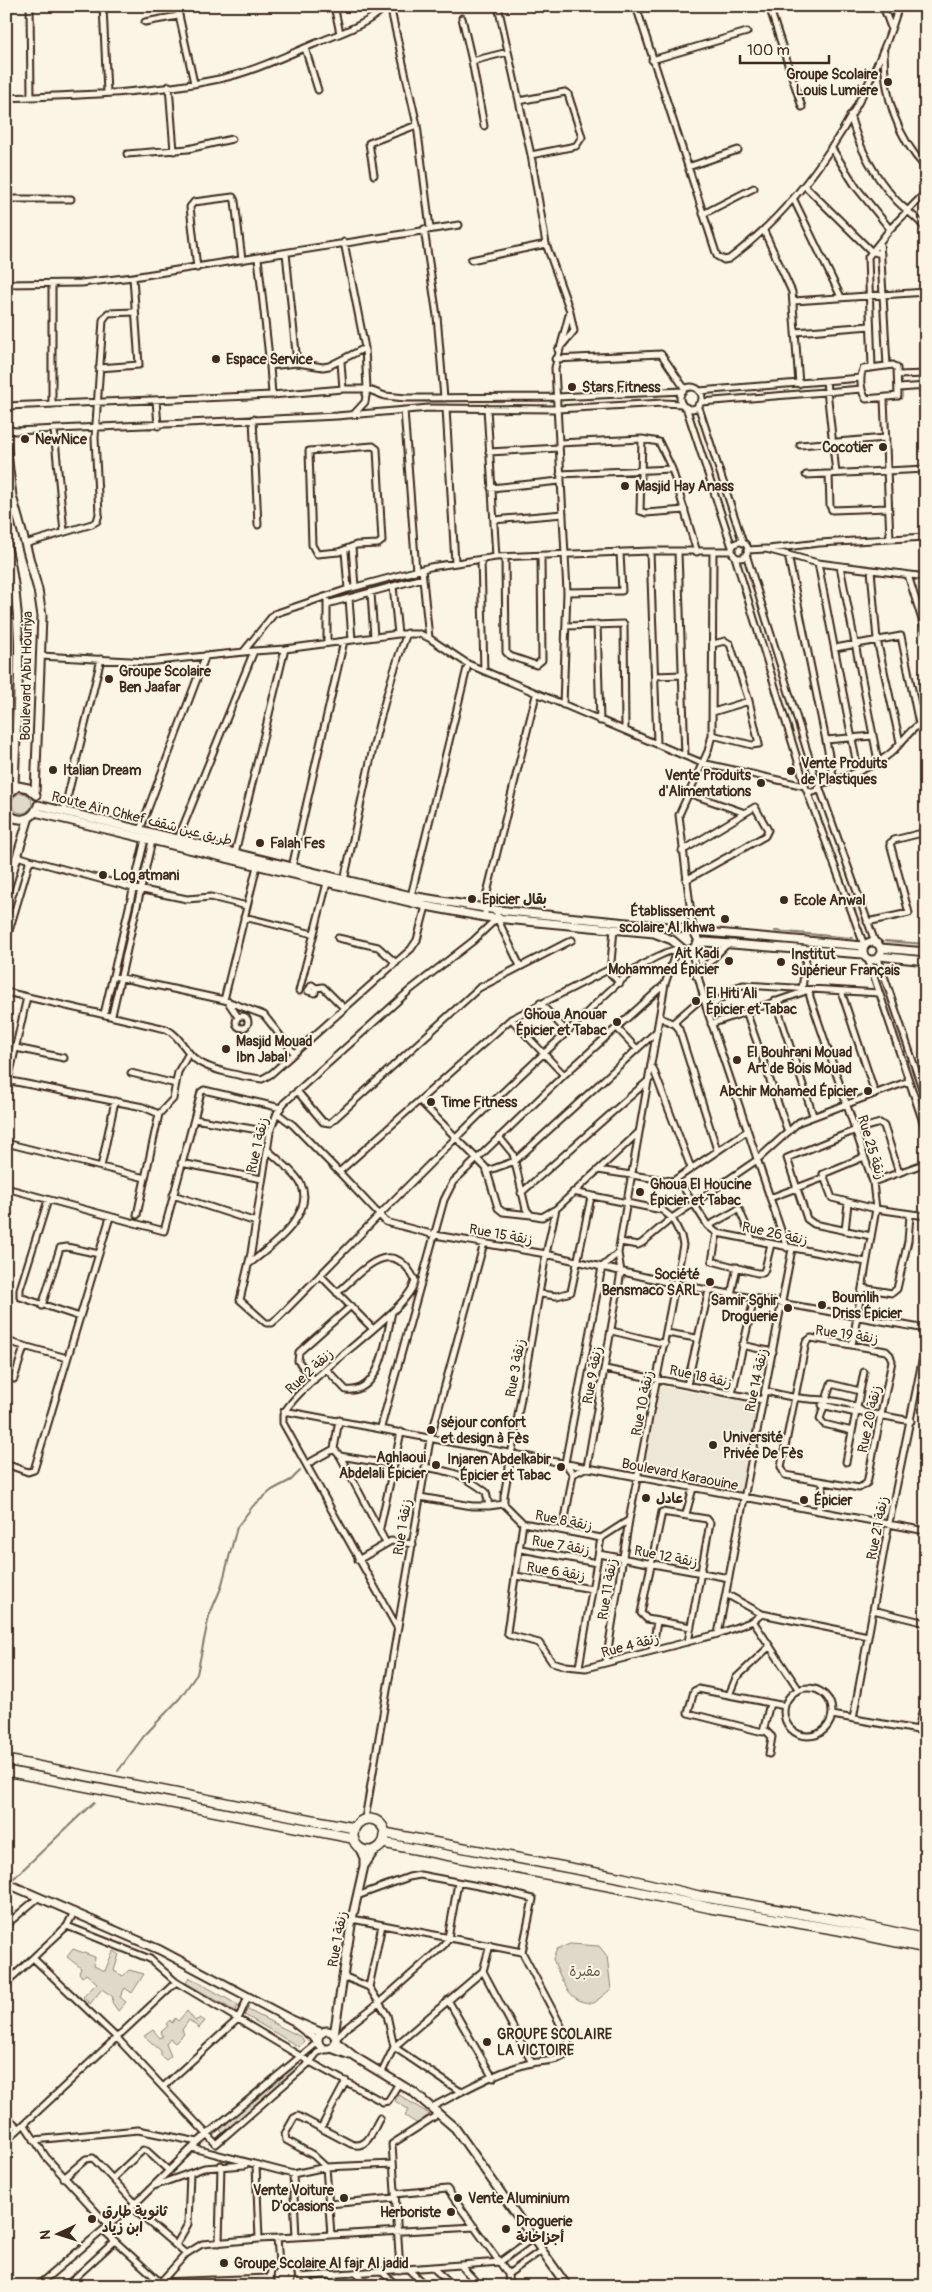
<svg xmlns="http://www.w3.org/2000/svg" width="932" height="2292" viewBox="0 0 932 2292" font-family="Pangolin,'Playpen Sans Arabic',sans-serif">
  <style>
    .built { fill: #eee6d6 }
    .green { fill: #e0d8c8; stroke: #8e8173 }
    .lines { fill: none; stroke-linecap: round; stroke-linejoin: round }
    .stream { stroke: #85796b; stroke-width: 2 }
    .street-casing { stroke: #3b2a1e; stroke-width: 9 }
    .secondary-casing { stroke: #3b2a1e; stroke-width: 11 }
    .highway-casing { stroke: #3b2a1e; stroke-width: 12 }
    .street { stroke: #fcf5e5; stroke-width: 5 }
    .secondary { stroke: #fcf5e5; stroke-width: 7 }
    .highway { stroke: #fcf5e5; stroke-width: 9 }
    .poi-dot { fill: #3b2a1e; stroke: #fcf5e5; stroke-width: 2 }
    .labels { text-anchor: middle; stroke-width: 4; stroke-linejoin: round; paint-order: stroke }
    .poi-label { font-size: 14px; font-weight: bold; fill: #3b2a1e; stroke: #fcf5e5; text-anchor: start }
    .street-label { font-size: 14px; fill: #3b2a1e; stroke: #fcf5e5 }
    .park-label { font-size: 14px; fill: #645648; stroke: #fcf5e5 }
  </style>
  <rect width="100%" height="100%" fill="#fcf5e5"/>
  <filter id="ink" filterUnits="userSpaceOnUse"><feTurbulence type="fractalNoise" baseFrequency=".02" numOctaves="2"/><feDisplacementMap in="SourceGraphic" scale="10" xChannelSelector="R" yChannelSelector="G"/><feConvolveMatrix kernelMatrix="1 2 1 2 8 2 1 2 1" color-interpolation-filters="sRGB"/></filter>
  <g filter="url(#ink)">
    <path class="built" d="M660 1386 760 1405 743 1495 643 1476Z"/>
    <path class="green" d="M12 803a10 10 0 1 1 20 0a10 10 0 1 1-20 0Z
      M570 1944 599 1946 607 1956 611 1989 594 2003C569 2005 561 1978 553 1959L557 1949Z
      M73 1949 95 1957 94 1966 105 1971 113 1951 119 1954 114 1971 123 1976 129 1970 144 1974 132 1993 125 1988 120 1997 126 2002 118 2011 112 2002 113 1997 102 1989 90 2004 83 1997 97 1983 86 1974 82 1977 79 1973 81 1968 67 1957Z
      M189 1977 238 2005 235 2011 186 1983Z
      M246 2009 301 2037 304 2041 299 2047 243 2014Z
      M187 2011 195 2021 200 2018 205 2021 199 2028 189 2020 182 2030 184 2034 175 2043 170 2039 166 2044 171 2056 166 2060 161 2056V2051L144 2036 153 2030 160 2038 163 2036 161 2032 168 2026 166 2024 170 2020 172 2023 175 2018 178 2021Z
      M289 2066 295 2072 225 2135 220 2130Z
      M398 2094 429 2114 418 2124 405 2116 408 2109 395 2101Z"/>
    <g class="lines">
      <path class="stream" d="M775 931 852 938
        M885 941 926 944
        M118 1771 144 1736 180 1698 197 1674 209 1616 221 1588 237 1527 253 1506 272 1490 291 1480 300 1471
        M14 1878 94 1802"/>
      <defs>
        <path id="street" d="M30 6 31 97
          M103 6 107 93
          M177 6 194 83
          M334 6 340 33
          M390 6 417 125 430 228
          M636 6 717 256 724 260 729 259C808 200 870 100 899 6
          M769 6 802 107
          M883 6 891 28
          M462 18 472 61
          M145 22 178 16
          M305 48 318 90
          M884 52C884 94 896 136 926 168
          M652 60 747 32
          M169 86 174 151
          M6 98C77 95 149 94 219 79 253 72 287 55 319 42 341 33 369 24 386 6
          M519 101 565 92 568 94 582 137 576 146 531 155
          M850 115C859 148 873 175 896 200 905 210 920 219 926 230
          M484 126 472 61 508 52
          M831 147 856 187 890 229
          M127 154 188 149 232 139
          M688 167 738 150
          M374 175 369 143 417 125
          M805 186 871 251 881 254
          M6 199H71
          M794 200 841 297
          M703 214 754 188
          M424 229 437 316 444 398
          M764 231 792 292 799 384
          M344 242 365 348 367 389 365 402 354 414
          M880 242 887 366
          M546 244 570 311 555 368 567 592 563 705
          M258 258 270 366 297 363 286 253
          M471 260 546 244 531 155 498 6
          M197 268 190 207 194 202 233 197 235 201 242 260
          M6 284 81 283 133 277 459 225
          M794 301 926 292
          M796 332 870 326
          M558 350 574 331 570 312
          M555 359 661 354 685 389
          M341 362 343 389
          M297 363 323 367 329 366 365 348
          M893 365 897 368 898 396 866 399C861 392 859 377 863 369Z
          M270 366 272 395
          M872 367 868 257 890 229 926 192
          M99 368 139 365 133 277
          M898 375 926 374
          M826 381 836 473
          M680 398a11 11 0 1 1 22 0a11 11 0 1 1-22 0Z
          M899 388 926 386
          M699 391 861 378
          M884 399 890 539
          M156 400 158 426
          M52 402V284
          M701 402 862 389
          M698 405 743 543
          M6 406 272 395 343 389H367L385 396 406 398 557 397 683 391
          M686 407 732 547
          M446 408 455 563
          M487 408 496 557
          M404 410 416 571
          M253 419 258 525
          M6 429 15 431 337 416 429 408 557 409 663 403 682 404
          M54 430 64 532
          M642 439 640 511 646 513 685 510
          M559 443 642 439 659 442 672 469 697 552
          M800 445 886 438
          M373 446 377 449 382 541 378 544 356 545 339 552 317 554 312 545 309 451Z
          M489 452 559 448
          M560 474 672 469
          M829 474 830 506 832 510 888 508
          M806 475 926 469
          M491 488 560 481
          M494 520 563 514
          M732 550a8 8 0 1 1 16 0a8 8 0 1 1-16 0Z
          M25 544 92 524 97 521 99 514 95 438 103 320 108 313 135 312
          M352 547 355 587
          M769 549 819 543 926 537
          M747 550 766 549 818 563 926 577
          M345 551 348 589
          M650 551 657 743
          M678 552 685 756
          M746 554 816 780
          M788 555 834 780
          M505 557 506 652 510 656 536 665 542 660 541 556
          M735 557 805 784
          M481 559 484 671
          M818 563 858 770
          M840 566 878 761
          M422 569 429 638
          M871 570 877 640 900 742
          M908 575 926 633
          M393 586 398 634
          M567 592 622 591 620 553
          M371 593 374 637
          M349 598 352 640
          M327 604 423 578
          M597 624 600 721
          M566 626 624 624 625 730
          M327 643V601
          M835 648 901 636 919 724
          M6 649 10 666 11 744 14 752
          M244 651 274 614 348 589 430 567 496 557 650 551H732
          M254 651 285 649 398 634H420L429 638 468 664 685 756 702 763 805 786
          M41 656 147 662 254 651 178 839
          M655 676 683 675
          M713 712 749 701
          M712 735 752 745 759 744 749 701 730 644 725 641 713 644
          M826 740 873 736
          M805 785a7 7 0 1 1 14 0a7 7 0 1 1-14 0Z
          M819 784C840 780 880 765 894 750 905 739 912 727 926 720
          M819 786 875 942
          M807 791 864 945
          M688 793 745 813
          M64 811 101 659
          M140 830 206 655
          M682 851 755 807 768 830 765 836 686 880
          M235 853 285 649
          M17 856 30 860
          M292 867 344 641
          M344 880C363 798 377 712 407 633
          M411 896 468 664
          M497 910V918L473 941 410 990 284 1103 277 1113 270 1132 251 1253 240 1300 266 1323H272L279 1317C373 1222 465 1125 564 1035 599 1002 633 960 680 948
          M244 917 313 934
          M485 917V901L536 695
          M497 918 520 966
          M867 922 909 913 890 843 894 840 926 832
          M614 929 610 973 620 983
          M693 930 679 815 708 751 712 735 713 551
          M338 938 378 947 396 963
          M6 941 30 860 133 888 187 899 211 897 247 906
          M691 950 707 1010 787 1248
          M878 958 926 1100
          M868 959 926 1131
          M113 976 224 1000 264 1015 294 1053
          M696 976 728 943
          M316 988 315 993 308 991 312 985 316 988 323 987 344 1008
          M802 989 807 950
          M299 991 327 883
          M841 991 875 1093
          M6 992 166 1029C179 1035 184 1049 194 1058 206 1070 244 1077 262 1079L271 1074 411 949 417 940 426 906
          M224 1000 257 866
          M775 1001 813 1115
          M228 1002 238 1017
          M540 1003 567 1032
          M707 1010 734 988 743 985 879 993
          M746 1011 788 1132
          M104 1014 145 839
          M112 1015 152 841
          M236 1022a6 6 0 1 1 12 0a6 6 0 1 1-12 0Z
          M661 1018 676 1025 679 1029 717 1150
          M511 1019 564 1075
          M673 1023 703 997
          M711 1024 809 990 810 997 873 1182 876 1209 852 1345
          M617 1028 637 1049
          M16 1048 64 1058
          M653 1068 691 1168
          M131 1073 176 1084
          M918 1076 926 1073
          M6 1080 143 1107 159 1114
          M6 1090 27 997
          M297 1091 323 1122 330 1123 479 988 572 940
          M420 1101 486 1168 498 1208 503 1212 531 1215
          M277 1113 293 1125 339 1172 386 1222 435 1235 546 1254 675 1284 926 1329
          M194 1119 201 1092 204 1090 281 1108
          M499 1137 513 1154 526 1209 531 1215 542 1217 556 1209 639 1132
          M6 1143 145 1178
          M864 1157 823 1174 832 1198 876 1209 926 1216
          M181 1163 262 1179
          M101 1167 115 1101
          M598 1170 678 1182 683 1187 708 1226 717 1233 866 1262
          M487 1171 515 1161 658 1030
          M339 1172 511 1019 610 969
          M673 1181 747 1131
          M873 1182 926 1163
          M6 1188 164 1231 194 1119 270 1132
          M573 1192 662 1210 672 1218 681 1236 683 1245 629 1520 606 1662
          M521 1193 650 1079
          M173 1195 256 1222
          M770 1198 823 1178
          M48 1200 20 1289V1297L80 1317
          M137 1215 159 1114 173 1099 178 1072 189 1053
          M708 1226 739 1209 752 1239
          M845 1231 848 1203
          M717 1233 712 1261 757 1273H763L765 1269 771 1244
          M871 1236 814 1224 807 1219 787 1158 856 1130 880 1123 884 1126 899 1173
          M620 1242 638 1245 642 1243 672 1218 757 1160 799 1122 909 1081
          M249 1264C269 1248 316 1215 301 1184 294 1171 278 1160 268 1150
          M320 1275 372 1328
          M862 1288 892 1293 897 1289 908 1241 910 1215
          M337 1293C362 1272 391 1233 415 1280 412 1310 301 1378 283 1415V1423L397 1627
          M540 1294 557 1296 571 1292 591 1197
          M731 1295 737 1267
          M42 1306 60 1248 67 1247 99 1254
          M612 1331 665 1344
          M667 1333 696 1338
          M811 1338 886 1351 890 1355 892 1361 867 1483 859 1488 785 1475 781 1467 806 1342Z
          M6 1341 67 1358
          M742 1345 773 1352
          M605 1369 763 1400
          M327 1370 346 1390C382 1394 386 1337 392 1312
          M14 1379 24 1347
          M314 1380 298 1361 299 1352 351 1306
          M687 1385 709 1290
          M917 1389 926 1390
          M765 1391C777 1394 788 1397 800 1398 820 1401 847 1398 863 1412
          M732 1394 754 1299
          M822 1405 856 1413 863 1412 911 1421
          M284 1411 926 1531
          M381 1427 444 1200 453 1182 564 1075 665 984
          M852 1431 824 1424 820 1419 831 1384 860 1391
          M334 1449 340 1456 386 1543
          M340 1456 394 1465
          M846 1462 864 1372
          M6 1464 28 1472 34 1470 110 1217
          M307 1464 334 1449 339 1420
          M573 1474 587 1467 621 1272 618 1253 665 984 674 957 682 949
          M420 1497 472 1506H489L486 1492C462 1474 454 1472 425 1467
          M489 1506 504 1504
          M818 1511 824 1482
          M686 1514 693 1488
          M523 1523 507 1632 509 1635 539 1643 552 1662 566 1666 586 1668 718 1634 753 1621 762 1614
          M523 1523 504 1504V1496L546 1254 556 1209
          M523 1523 601 1538
          M380 1528 401 1432
          M563 1530 573 1474 565 1463 602 1267 618 1253
          M521 1549 597 1563
          M599 1554 729 1578
          M358 1560 391 1541 413 1544
          M516 1576 592 1589
          M726 1594 762 1614 868 1636
          M873 1610 926 1623
          M753 1621 799 1690
          M718 1634 792 1249
          M688 1642 710 1523 707 1519 662 1512 641 1613 647 1619 691 1627
          M652 1651 657 1622
          M579 1667 601 1538 629 1520
          M784 1712a24 24 0 1 1 48 0a24 24 0 1 1-48 0Z
          M729 1695 736 1678 770 1646
          M770 1703 763 1732 688 1713 694 1691 698 1689 785 1706
          M832 1715 918 1730 926 1726
          M853 1719 889 1523 926 1342
          M765 1730 772 1737 769 1754
          M918 1730 926 1695
          M365 1819 430 1440 484 1243
          M357 1896 409 1877 420 1875 499 1890 533 1899 522 1952 568 2039 570 2050C561 2063 545 2060 531 2063 497 2071 463 2091 432 2107
          M352 1919 522 1952
          M6 1925 39 1897
          M382 1925 369 1987 387 2015 394 2047 461 2092
          M67 1926 150 1959 176 1982 310 2062 383 2102 388 2101 399 2083
          M33 1958 117 2038 216 2144 310 2062 317 2053 326 2049
          M483 1971 532 2063
          M343 1976 369 1987
          M6 1983 67 1926 74 1912
          M448 2000 493 2078
          M335 2040 346 2028 380 2002 444 1945 448 1938 458 1883
          M382 2072 394 2047 483 1971 490 1945
          M163 2087 238 2019 248 1997
          M6 2116 19 2128
          M24 2124 46 2157 109 2226
          M321 2128 346 2081
          M34 2140 138 2130 198 2142
          M6 2141 176 1982
          M192 2148 293 2174 326 2167 393 2164
          M256 2165 259 2239
          M293 2174 296 2237
          M64 2178 86 2159 93 2158 135 2203
          M113 2178 143 2150 147 2151 169 2171
          M154 2186 204 2168 245 2165
          M395 2194 447 2189 508 2274 509 2286
          M329 2204 395 2198
          M131 2207 186 2254
          M104 2231 160 2282 270 2278
          M331 2235 326 2167 313 2155 286 2140 285 2134 294 2118 298 2116 351 2144C368 2150 372 2131 380 2118
          M277 2238 279 2264
          M219 2243 221 2165
          M176 2245 188 2224 190 2173
          M461 2266 480 2286
          M433 2268 453 2286
          M408 2269 426 2286
          M400 2270 392 2144 434 2117 437 2111
          M381 2271 397 2286
          M355 2273 370 2286
          M329 2274 342 2286
          M508 2274 542 2250
          M299 2277 500 2262 534 2237
          M304 2277 314 2286
          M37 2286 141 2198 198 2142 318 2042
          M66 2286 115 2241
          M157 2286 186 2254 202 2244 259 2239 475 2227
          M234 2286 240 2280
          M259 2286 265 2278
          M273 2286C258 2256 310 2257 296 2286"/>
        <path id="secondary" d="M6 443 12 496 38 590 42 616 35 794
          M6 543C27 624 16 706 14 788
          M6 796 18 786 28 788 36 795
          M6 810C14 823 31 822 37 808
          M35 812 426 906 485 917 654 933 672 940 685 951 693 949 699 941 694 931 688 929 497 910 411 896 38 805
          M6 893 29 817
          M695 931 863 946
          M863 951a9 9 0 1 1 18 0a9 9 0 1 1-18 0Z
          M698 943 705 942 863 954
          M881 948 926 952
          M879 956 926 961
          M360 1849 364 1858V1866L374 1851
          M6 1883 160 1950 290 2019 322 2033
          M296 2024 318 2041
          M318 2040a9 9 0 1 1 18 0a9 9 0 1 1-18 0Z
          M334 2035 352 1919 364 1866
          M335 2041 355 2057 413 2092 455 2128 567 2286
          M331 2048 350 2055"/>
        <path id="highway" d="M6 1760 354 1828
          M6 1771 352 1838
          M353 1835a16 16 0 1 1 32 0a16 16 0 1 1-32 0Z
          M385 1833 623 1878 699 1896 842 1921 926 1939
          M383 1843 624 1889 710 1908 839 1930 926 1948"/>
      </defs>
      <use href="#street" class="street-casing"/>
      <use href="#secondary" class="secondary-casing"/>
      <use href="#highway" class="highway-casing"/>
      <use href="#street" class="street"/>
      <use href="#secondary" class="secondary"/>
      <use href="#highway" class="highway"/>
    </g>
  </g>
  <g class="poi-dot">
    <circle cx="888" cy="82" r="5"/>
    <circle cx="216" cy="359" r="5"/>
    <circle cx="572" cy="387" r="5"/>
    <circle cx="25" cy="439" r="5"/>
    <circle cx="883" cy="447" r="5"/>
    <circle cx="625" cy="486" r="5"/>
    <circle cx="109" cy="679" r="5"/>
    <circle cx="53" cy="770" r="5"/>
    <circle cx="791" cy="771" r="5"/>
    <circle cx="761" cy="783" r="5"/>
    <circle cx="260" cy="843" r="5"/>
    <circle cx="103" cy="875" r="5"/>
    <circle cx="472" cy="899" r="5"/>
    <circle cx="784" cy="900" r="5"/>
    <circle cx="725" cy="919" r="5"/>
    <circle cx="729" cy="961" r="5"/>
    <circle cx="781" cy="962" r="5"/>
    <circle cx="696" cy="1001" r="5"/>
    <circle cx="617" cy="1022" r="5"/>
    <circle cx="226" cy="1049" r="5"/>
    <circle cx="737" cy="1060" r="5"/>
    <circle cx="868" cy="1091" r="5"/>
    <circle cx="431" cy="1102" r="5"/>
    <circle cx="640" cy="1192" r="5"/>
    <circle cx="710" cy="1282" r="5"/>
    <circle cx="822" cy="1305" r="5"/>
    <circle cx="788" cy="1308" r="5"/>
    <circle cx="431" cy="1430" r="5"/>
    <circle cx="713" cy="1445" r="5"/>
    <circle cx="436" cy="1465" r="5"/>
    <circle cx="561" cy="1467" r="5"/>
    <circle cx="646" cy="1498" r="5"/>
    <circle cx="804" cy="1500" r="5"/>
    <circle cx="487" cy="2042" r="5"/>
    <circle cx="344" cy="2198" r="5"/>
    <circle cx="458" cy="2198" r="5"/>
    <circle cx="451" cy="2212" r="5"/>
    <circle cx="92" cy="2219" r="5"/>
    <circle cx="506" cy="2229" r="5"/>
    <circle cx="224" cy="2263" r="5"/>
  </g>
  <g class="labels">
    <g class="poi-label">
      <text x="878" y="79" text-anchor="end">Groupe Scolaire<tspan x="878" dy="16">Louis Lumiere</tspan></text>
      <text x="226" y="364">Espace Service</text>
      <text x="582" y="392">Stars Fitness</text>
      <text x="35" y="444">NewNice</text>
      <text x="873" y="452" text-anchor="end">Cocotier</text>
      <text x="635" y="491">Masjid Hay Anass</text>
      <text x="119" y="676">Groupe Scolaire<tspan x="119" dy="16">Ben Jaafar</tspan></text>
      <text x="801" y="768">Vente Produits<tspan x="801" dy="16">de Plastiques</tspan></text>
      <text x="63" y="775">Italian Dream</text>
      <text x="751" y="780" text-anchor="end">Vente Produits<tspan x="751" dy="16">d'Alimentations</tspan></text>
      <text x="270" y="848">Falah Fes</text>
      <text x="113" y="880">Log atmani</text>
      <text x="482" y="904">Epicier بقال</text>
      <text x="794" y="905">Ecole Anwal</text>
      <text x="715" y="916" text-anchor="end">Établissement<tspan x="715" dy="16">scolaire Al Ikhwa</tspan></text>
      <text x="719" y="958" text-anchor="end">Ait Kadi<tspan x="719" dy="16">Mohammed Épicier</tspan></text>
      <text x="791" y="959">Institut<tspan x="791" dy="16">Supérieur Français</tspan></text>
      <text x="706" y="998">El Hiti Ali<tspan x="706" dy="16">Épicier et Tabac</tspan></text>
      <text x="607" y="1019" text-anchor="end">Ghoua Anouar<tspan x="607" dy="16">Épicier et Tabac</tspan></text>
      <text x="236" y="1046">Masjid Mouad<tspan x="236" dy="16">Ibn Jabal</tspan></text>
      <text x="747" y="1057">El Bouhrani Mouad<tspan x="747" dy="16">Art de Bois Mouad</tspan></text>
      <text x="858" y="1096" text-anchor="end">Abchir Mohamed Épicier</text>
      <text x="441" y="1107">Time Fitness</text>
      <text x="650" y="1189">Ghoua El Houcine<tspan x="650" dy="16">Épicier et Tabac</tspan></text>
      <text x="700" y="1279" text-anchor="end">Société<tspan x="700" dy="16">Bensmaco SARL</tspan></text>
      <text x="832" y="1302">Boumlih<tspan x="832" dy="16">Driss Épicier</tspan></text>
      <text x="778" y="1305" text-anchor="end">Samir Sghir<tspan x="778" dy="16">Droguerie</tspan></text>
      <text x="441" y="1427">séjour confort<tspan x="441" dy="16">et design à Fès</tspan></text>
      <text x="723" y="1442">Université<tspan x="723" dy="16">Privée De Fès</tspan></text>
      <text x="426" y="1462" text-anchor="end">Aghlaoui<tspan x="426" dy="16">Abdelali Épicier</tspan></text>
      <text x="551" y="1464" text-anchor="end">Injaren Abdelkabir<tspan x="551" dy="16">Épicier et Tabac</tspan></text>
      <text x="656" y="1503">عادل</text>
      <text x="814" y="1505">Épicier</text>
      <text x="497" y="2039">GROUPE SCOLAIRE<tspan x="497" dy="16">LA VICTOIRE</tspan></text>
      <text x="334" y="2195" text-anchor="end">Vente Voiture<tspan x="334" dy="16">D'ocasions</tspan></text>
      <text x="468" y="2203">Vente Aluminium</text>
      <text x="102" y="2216">ثانوية طارق<tspan x="102" dy="16">ابن زياد</tspan></text>
      <text x="441" y="2217" text-anchor="end">Herboriste</text>
      <text x="516" y="2226">Droguerie<tspan x="516" dy="16">أجزاخانة</tspan></text>
      <text x="234" y="2268">Groupe Scolaire Al fajr Al jadid</text>
    </g>
    <g class="street-label">
      <text transform="translate(26 676) rotate(-89)" y="5">Boulevard Abu Houriya</text>
      <text transform="translate(142 818) rotate(14)" y="5">Route Aïn Chkef طريق عين شقف</text>
      <text transform="translate(257 1145) rotate(-77)" y="5">Rue 1 زنقة</text>
      <text transform="translate(872 1147) rotate(73)" y="5">Rue 25 زنقة</text>
      <text transform="translate(775 1233) rotate(12)" y="5">Rue 26 زنقة</text>
      <text transform="translate(501 1234) rotate(10)" y="5">Rue 15 زنقة</text>
      <text transform="translate(847 1334) rotate(8)" y="5">Rue 19 زنقة</text>
      <text transform="translate(515 1368) rotate(-80)" y="5">Rue 3 زنقة</text>
      <text transform="translate(309 1371) rotate(-43)" y="5">Rue 2 زنقة</text>
      <text transform="translate(592 1375) rotate(-80)" y="5">Rue 9 زنقة</text>
      <text transform="translate(701 1376) rotate(12)" y="5">Rue 18 زنقة</text>
      <text transform="translate(756 1380) rotate(-78)" y="5">Rue 14 زنقة</text>
      <text transform="translate(642 1403) rotate(-79)" y="5">Rue 10 زنقة</text>
      <text transform="translate(869 1419) rotate(-78)" y="5">Rue 20 زنقة</text>
      <text transform="translate(680 1474) rotate(11)" y="5">Boulevard Karaouine</text>
      <text transform="translate(564 1520) rotate(11)" y="5">Rue 8 زنقة</text>
      <text transform="translate(402 1527) rotate(-81)" y="5">Rue 1 زنقة</text>
      <text transform="translate(877 1528) rotate(-79)" y="5">Rue 21 زنقة</text>
      <text transform="translate(561 1545) rotate(10)" y="5">Rue 7 زنقة</text>
      <text transform="translate(666 1556) rotate(11)" y="5">Rue 12 زنقة</text>
      <text transform="translate(556 1571) rotate(9)" y="5">Rue 6 زنقة</text>
      <text transform="translate(607 1589) rotate(-81)" y="5">Rue 11 زنقة</text>
      <text transform="translate(630 1645) rotate(-15)" y="5">Rue 4 زنقة</text>
      <text transform="translate(337 1939) rotate(-80)" y="5">Rue 1 زنقة</text>
    </g>
    <g class="park-label">
      <text x="585" y="1976">مقبرة</text>
    </g>
  </g>
  <rect width="932" height="2292" fill="none" stroke="#fcf5e5" stroke-width="25"/>
  <rect x="12" y="12" width="907" height="2267" fill="none" stroke="#3b2a1e" stroke-width="2" filter="url(#ink)"/>
  <g transform="translate(58 2234) rotate(266)" stroke="#fcf5e5" stroke-width="4" paint-order="stroke">
  <path d="M0-4L9 19L0 12L-9 19Z" fill="#3b2a1e"/>
  <text y="-8" font-size="14" font-weight="bold" text-anchor="middle" fill="#3b2a1e">N</text>
  </g>
  <path d="M740 55v8h89v-8" fill="none" stroke="#3b2a1e" stroke-width="2.5"/>
  <text x="747" y="55" font-size="15" fill="#3b2a1e" stroke="#fcf5e5" stroke-width="4" paint-order="stroke">100 m</text>
</svg>
